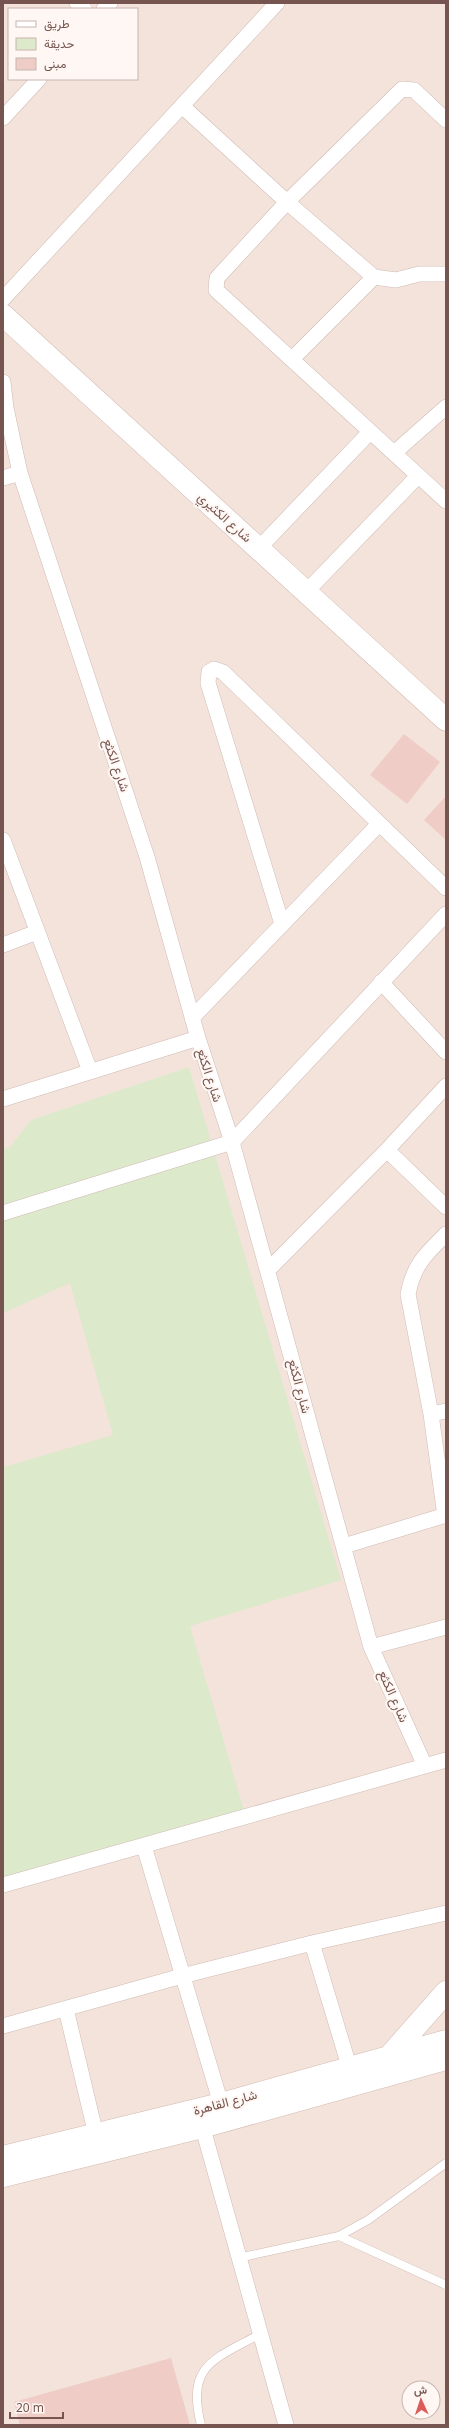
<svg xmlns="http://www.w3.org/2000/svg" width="449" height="2428" viewBox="0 0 449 2428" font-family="'Noto Sans',Vazirmatn,sans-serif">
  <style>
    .residential { fill: #f3e3db; fill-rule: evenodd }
    .green { fill: #dde9cb }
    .building { fill: #efcdc6 }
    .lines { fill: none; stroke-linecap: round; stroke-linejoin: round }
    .lane-casing { stroke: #d0bbb4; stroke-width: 9 }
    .street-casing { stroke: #d0bbb4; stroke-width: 16 }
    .secondary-casing { stroke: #d3bab2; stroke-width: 23 }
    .lane { stroke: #fff; stroke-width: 8 }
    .street { stroke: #fff; stroke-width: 15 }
    .secondary { stroke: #fff; stroke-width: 22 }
    .labels { text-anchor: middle; stroke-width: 4; stroke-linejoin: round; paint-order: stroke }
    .street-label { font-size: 13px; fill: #765550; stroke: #fef7f3 }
  </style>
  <rect width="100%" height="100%" fill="#fbf2ec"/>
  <path class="residential" d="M3 3H446V2425H3ZM9 9H137V79H9ZM409 2388H433V2412H409Z"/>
  <path class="green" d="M189 1067 341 1580 190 1626 246 1817 3 1888V1467L113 1435 70 1283 3 1313V1150L10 1147 31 1120Z"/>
  <path class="building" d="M404 734 440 762 407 804 370 775Z
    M446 796V840L424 820Z
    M171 2358 190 2425H20L14 2402Z"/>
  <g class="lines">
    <defs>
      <path id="lane" d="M339 2236 446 2285
        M238 2258 339 2236 368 2220 446 2163
        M201 2425C186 2365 213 2360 260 2334"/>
      <path id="street" d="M77 3 84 9
        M104 9 110 3
        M182 106 287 202 374 277 396 280 419 274H446
        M3 118 39 79
        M446 120 414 90 402 89 287 202 217 278 216 290 446 501
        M3 299 277 3
        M292 359 374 277
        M3 382 6 408 20 473 147 857 198 1038 232 1142 371 1647 425 1766
        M394 453 446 407
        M3 478 20 473
        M259 548 370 432
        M306 592 418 476
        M3 840 90 1071
        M282 924 208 683 209 672 214 669 223 672 446 888
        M3 945 37 932
        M381 982 446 1052
        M192 1018 379 824
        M3 1099 198 1038
        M387 1150 446 1207
        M3 1213 232 1142 446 914
        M268 1270 387 1150 446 1086
        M431 1414 446 1411
        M445 1516 431 1414 408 1294C414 1264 425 1255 446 1234
        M344 1546 446 1515
        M371 1647 446 1627
        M144 1846 221 2104
        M3 1885 446 1760
        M312 1943 352 2076
        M66 2009 96 2135
        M3 2026 182 1976 312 1943 446 1913
        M200 2118 286 2425"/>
      <path id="secondary" d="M3 315 446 720
        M387 2059 446 1992
        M3 2157 221 2104 446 2041
        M3 2176 202 2127 446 2059"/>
    </defs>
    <use href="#lane" class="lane-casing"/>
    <use href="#street" class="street-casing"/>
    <use href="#secondary" class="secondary-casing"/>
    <use href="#lane" class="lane"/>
    <use href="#street" class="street"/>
    <use href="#secondary" class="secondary"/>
  </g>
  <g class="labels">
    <g class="street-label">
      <text transform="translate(225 517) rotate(42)" y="5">شارع الكثيري</text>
      <text transform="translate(117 765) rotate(71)" y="5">شارع الكثع</text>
      <text transform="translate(210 1075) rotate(72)" y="5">شارع الكثع</text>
      <text transform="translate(300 1386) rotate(75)" y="5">شارع الكثع</text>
      <text transform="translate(394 1696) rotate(66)" y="5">شارع الكثع</text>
      <text transform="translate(225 2102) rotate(-15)" y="5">شارع القاهرة</text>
    </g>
  </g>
  <rect width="449" height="2428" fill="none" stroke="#765550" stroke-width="8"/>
  <rect x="8" y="8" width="130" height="72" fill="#fef7f3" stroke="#c8b6b2"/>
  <rect x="16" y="21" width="20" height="6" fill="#ffffff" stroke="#c8b6b2"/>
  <text x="44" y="28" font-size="12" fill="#765550">طريق</text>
  <rect x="16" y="38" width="20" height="12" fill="#dde9cb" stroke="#c8b6b2"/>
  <text x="44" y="48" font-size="12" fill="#765550">حديقة</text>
  <rect x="16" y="58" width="20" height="12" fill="#efcdc6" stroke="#c8b6b2"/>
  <text x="44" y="68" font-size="12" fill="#765550">مبنى</text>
  <g transform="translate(421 2400) rotate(357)"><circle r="19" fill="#fef7f3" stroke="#c8b6b2"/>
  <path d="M0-3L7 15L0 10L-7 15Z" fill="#db5d5c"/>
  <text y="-6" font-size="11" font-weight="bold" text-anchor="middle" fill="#765550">ش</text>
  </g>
  <path d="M10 2412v6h53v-6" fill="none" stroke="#765550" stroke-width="2"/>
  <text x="16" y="2412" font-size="12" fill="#765550" stroke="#fef7f3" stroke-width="3" paint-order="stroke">20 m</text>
</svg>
